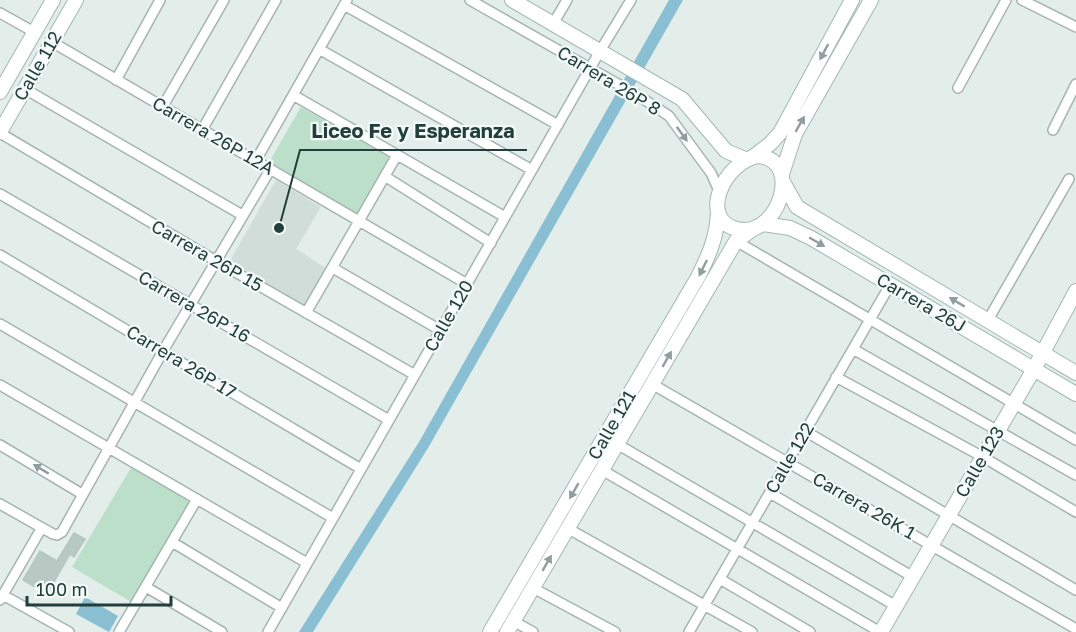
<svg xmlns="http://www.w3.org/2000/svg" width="1076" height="632" viewBox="0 0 1076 632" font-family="'Golos Text',sans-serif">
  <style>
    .built { fill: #d1ddd9 }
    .green { fill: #bcdfc9 }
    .water { fill: #8abfd3 }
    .building { fill: #b8c8c3; stroke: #b5c7c2; stroke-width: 1.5 }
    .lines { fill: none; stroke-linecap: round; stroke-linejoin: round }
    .street-casing { stroke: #a5b5b2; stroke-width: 12 }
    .secondary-casing { stroke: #a1b9b4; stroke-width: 16 }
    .street { stroke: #fff; stroke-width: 9 }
    .secondary { stroke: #fff; stroke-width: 14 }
    .oneway { fill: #909f9d }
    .labels { text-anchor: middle; stroke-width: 4.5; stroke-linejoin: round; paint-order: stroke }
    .street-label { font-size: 18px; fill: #223f3b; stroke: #f4faf7 }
    .leader { fill: none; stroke: #223f3b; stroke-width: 2 }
    .callout-dot { fill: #223f3b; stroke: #f4faf7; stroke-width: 2 }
    .callout-label { font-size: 20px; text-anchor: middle; font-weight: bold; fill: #223f3b; stroke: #f4faf7; stroke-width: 4.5; stroke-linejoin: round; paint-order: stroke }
  </style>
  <rect width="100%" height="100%" fill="#e3edea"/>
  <path class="built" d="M276 180 321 207 296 249 329 270 308 307 230 261Z"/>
  <path class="green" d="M301 107 391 158 358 215 268 164Z
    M132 466 193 502 133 603 72 567Z"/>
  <path class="water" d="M669 0H683L428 448 313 632H299L419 442Z
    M85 597 118 616 109 632 76 614Z"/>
  <path class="building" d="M74 533 85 539 74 557 70 554 47 594 23 580 40 551 57 561Z"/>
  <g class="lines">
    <defs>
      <path id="street" d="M470 0 639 96 669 116 711 173 720 193
        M1022 0 1076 27
        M344 5 558 125
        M0 13 34 32
        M553 24 567 0
        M52 42 467 284
        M319 49 532 170
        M116 80 160 0
        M958 88 1006 0
        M25 89 242 215
        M293 95 505 217
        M163 106 224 0
        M202 130 276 0
        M1053 130 1076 84
        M0 133 216 261 415 375
        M255 162 347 0
        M386 177 491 243
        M0 194 389 420
        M736 241 1076 440
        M0 255 361 469
        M333 268 440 330
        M306 313 397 155
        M988 320 1069 179
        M0 324 333 518
        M853 349 1076 475
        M836 377 983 457 1076 512
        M652 384 1076 629
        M0 385 307 563
        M805 431 1076 590
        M617 444 896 606
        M0 445 82 494
        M602 470 880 632
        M770 493 913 577
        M0 504 53 534 57 535 62 532 163 351 270 170
        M567 528 752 632
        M172 542 282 608
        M720 579 810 632
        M146 587 222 632
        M533 588 615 632
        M3 595 69 632
        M0 600 41 529
        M513 621 533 632
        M119 632 197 499
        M268 632 600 51 631 0
        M689 632 890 285"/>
      <path id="secondary" d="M512 0 682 99 726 151 745 159
        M0 92 53 0
        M0 132 76 0
        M754 156 770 144 780 133 852 0
        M758 156C805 160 777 240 737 229 697 219 725 161 758 156Z
        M782 174 795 134 871 0
        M783 182 797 207 1076 373
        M763 224 790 228 811 238 1076 394
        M490 632 698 277C709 255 717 237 718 212
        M507 632 736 241 756 227
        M881 632 1034 369 1076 291"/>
    </defs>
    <use href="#street" class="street-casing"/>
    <use href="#secondary" class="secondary-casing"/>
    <use href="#street" class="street"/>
    <use href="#secondary" class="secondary"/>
  </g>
  <defs><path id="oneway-solid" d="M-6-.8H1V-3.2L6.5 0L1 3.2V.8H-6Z" transform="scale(1.5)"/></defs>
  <g class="oneway">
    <use href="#oneway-solid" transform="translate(824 52) rotate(118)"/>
    <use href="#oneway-solid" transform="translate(800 124) rotate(-60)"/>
    <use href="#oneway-solid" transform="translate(682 134) rotate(54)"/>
    <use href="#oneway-solid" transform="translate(817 242) rotate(30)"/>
    <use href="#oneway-solid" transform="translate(703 268) rotate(116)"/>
    <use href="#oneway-solid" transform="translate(957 302) rotate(-149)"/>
    <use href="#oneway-solid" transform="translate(667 359) rotate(-60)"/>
    <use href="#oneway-solid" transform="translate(41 469) rotate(-149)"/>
    <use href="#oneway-solid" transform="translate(574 491) rotate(120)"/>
    <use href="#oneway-solid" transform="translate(547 563) rotate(-60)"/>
  </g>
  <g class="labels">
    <g class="street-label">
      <text transform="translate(38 66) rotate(-60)" y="6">Calle 112</text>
      <text transform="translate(609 81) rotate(31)" y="6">Carrera 26P 8</text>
      <text transform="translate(213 136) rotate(30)" y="6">Carrera 26P 12A</text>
      <text transform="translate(207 256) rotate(30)" y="6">Carrera 26P 15</text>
      <text transform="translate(921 303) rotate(30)" y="6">Carrera 26J</text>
      <text transform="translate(194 307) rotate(30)" y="6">Carrera 26P 16</text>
      <text transform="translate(449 316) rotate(-60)" y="6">Calle 120</text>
      <text transform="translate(181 362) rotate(31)" y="6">Carrera 26P 17</text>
      <text transform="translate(612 425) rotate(-60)" y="6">Calle 121</text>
      <text transform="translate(790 458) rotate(-60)" y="6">Calle 122</text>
      <text transform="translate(980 462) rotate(-60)" y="6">Calle 123</text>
      <text transform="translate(864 506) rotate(30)" y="6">Carrera 26K 1</text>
    </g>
  </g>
  <path class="leader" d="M279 228L300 150H527"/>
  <circle class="callout-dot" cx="279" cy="228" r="6"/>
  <g class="callout-label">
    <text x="413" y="138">Liceo Fe y Esperanza</text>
  </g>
  <path d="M27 596v9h144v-9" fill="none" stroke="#223f3b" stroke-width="3"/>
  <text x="36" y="596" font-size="18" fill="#223f3b" stroke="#f4faf7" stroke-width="4.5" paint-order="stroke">100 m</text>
</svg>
